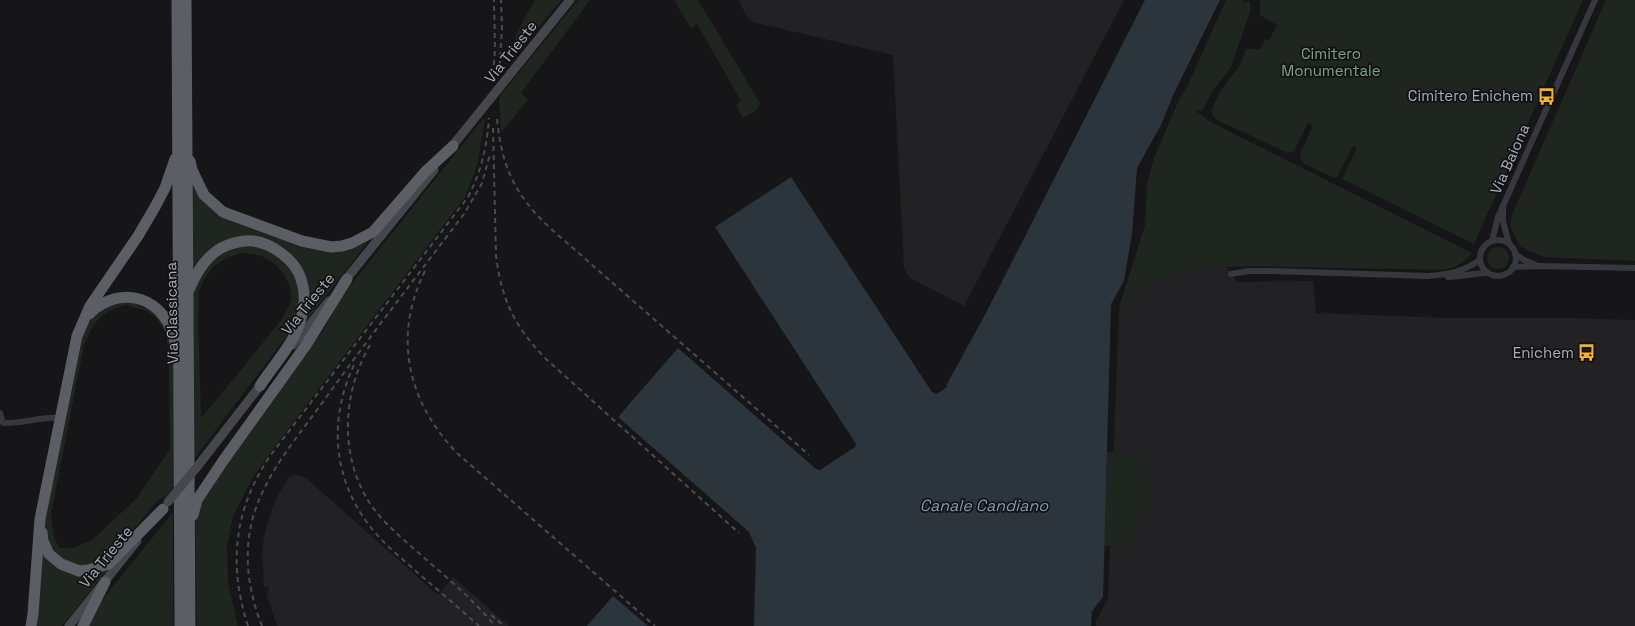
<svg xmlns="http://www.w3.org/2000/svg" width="1635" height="626" viewBox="0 0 1635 626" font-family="'Space Grotesk',sans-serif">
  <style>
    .built { fill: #222225 }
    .green { fill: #1e261f; fill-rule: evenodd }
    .water { fill: #2c353c }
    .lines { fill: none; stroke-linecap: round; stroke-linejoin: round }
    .minor { stroke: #37383d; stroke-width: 6 }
    .secondary { stroke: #45474d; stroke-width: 9 }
    .trunk { stroke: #5b5e65; stroke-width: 11 }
    .rail { stroke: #4a4c52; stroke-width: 2; stroke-dasharray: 5 4; stroke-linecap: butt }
    .secondary-bridge { stroke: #45474d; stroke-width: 9 }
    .labels { text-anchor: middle; stroke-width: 3.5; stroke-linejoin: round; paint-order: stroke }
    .street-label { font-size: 15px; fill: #a8adb8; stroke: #111113 }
    .park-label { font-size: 15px; fill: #7fa381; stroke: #111113 }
    .poi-label { font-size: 15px; fill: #a8adb8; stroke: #111113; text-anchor: end }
    .water-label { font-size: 16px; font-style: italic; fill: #7f9bb3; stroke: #111113 }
  </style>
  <rect width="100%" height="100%" fill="#161618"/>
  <path class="built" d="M739 0H1124L964 306 910 278 904 268 893 55 752 22 746 16Z
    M1226 266 1237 282 1313 281 1316 313 1448 318H1568L1635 320V626H1096V621L1108 599 1119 307 1153 284 1191 268Z
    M294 474 306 478 438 595 453 577 509 626H277L266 593 269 592 268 587H264L262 554 264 536 270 514 278 495 289 477Z"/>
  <path class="green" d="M535 0H561L513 59C512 36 524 19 535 0Z
    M578 0H590L521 93 528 100 501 132 499 97Z
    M674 0H698L760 103C759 111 750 114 743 118L736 105 741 101 697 24 691 28Z
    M1226 0H1243L1244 3 1250 1V12L1231 67 1213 91 1202 111 1195 110 1209 121 1226 130 1472 253C1464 263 1456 267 1445 270L1249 266 1192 268 1153 284 1119 307 1145 225 1147 184 1154 158 1178 102 1187 87Z
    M1260 0H1583L1474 244 1342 179 1357 148 1353 146 1337 177 1335 178 1304 164 1300 158 1301 152 1313 125 1308 123 1294 151 1288 153 1219 121 1212 115C1211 99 1231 79 1239 66 1242 61 1244 55 1246 49H1260L1266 39 1269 40 1277 25 1260 15Z
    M1606 0H1635V261L1545 257 1528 251 1520 246 1511 228V217Z
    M485 119 477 166 465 197 276 445 253 477 233 516 227 547 228 583 238 626H197L195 521 198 509 203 498 324 329 343 295 482 120Z
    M190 178 201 198 214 211 228 220 298 244 352 248 368 242 307 320 310 306 308 284 279 247 226 244 190 280Z
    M247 245 263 247 271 251 293 270 301 300 295 325 191 463 193 292C202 264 220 251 247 245ZM241 253C259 254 268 256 281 271 286 277 293 290 291 299 288 315 275 327 265 340 245 366 223 392 201 418L198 313 199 291 205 278 214 266 227 258Z
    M1487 258a11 11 0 1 1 22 0a11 11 0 1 1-22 0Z
    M130 301 157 313 172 338 174 358 176 483 168 494 157 501 111 557 96 566 85 567 61 560 49 548 45 534 44 522 83 334C97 305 100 307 130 301ZM126 305 147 311 155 317 163 328 167 339 169 370 170 449 136 499 92 540 73 548H60L54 539 51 514 84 345C94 322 101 311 126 305Z
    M1107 452 1151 455 1152 463 1142 462 1141 474H1151V498L1138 521 1128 547 1104 546Z
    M173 512V626H86L95 609Z
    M40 546 81 575 95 574 108 569 62 626H35Z"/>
  <path class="water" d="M1145 0H1220L1174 93 1161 125 1137 168 1132 234 1124 281 1111 304 1103 597 1092 611 1091 626H754L756 548 749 532 618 417 678 348 816 469 820 470 855 447 856 444 715 227 791 177 932 392 937 394 947 387 946 386 987 311Z
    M613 596 648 626H587Z"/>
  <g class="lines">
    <path class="minor" d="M1503 208V221L1509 244
      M1480 258a18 18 0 1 1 36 0a18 18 0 1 1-36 0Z
      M1492 241 1498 217 1595 0
      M1515 254 1524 260 1536 265
      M1513 267 1540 266 1635 268
      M1231 274 1249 271H1273L1428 276C1451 274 1460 273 1480 260
      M1448 277C1461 277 1473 273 1487 273
      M0 413 3 423C23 424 41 416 60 418"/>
    <path class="secondary" d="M449 150 570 0
      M343 283 434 170
      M293 345 329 301
      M197 467 263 382
      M69 626 137 541"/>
    <path class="trunk" d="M177 0 180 626
      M186 0 190 626
      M190 161 192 170 204 195 223 212 302 241 331 247 342 246 352 243 373 232 425 172 453 146
      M188 292C195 276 203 260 218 250 227 244 242 240 253 241 272 243 296 261 301 279 305 291 305 304 302 315 296 342 274 364 260 386
      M89 314C122 282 167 298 175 343
      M193 515 197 500 223 461 306 345 347 279
      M42 532 43 541 49 554 61 564 79 571 88 570 109 564 163 509
      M31 626 33 614 40 519 77 336 90 306 138 236 155 207 165 188 175 159
      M83 626 105 582"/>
    <path class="rail" d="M493 74 495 50 494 0
      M499 75 502 28 501 0
      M497 119C502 167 514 194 550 228L809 455
      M493 128 496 256C502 301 514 325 545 358L739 533
      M425 271C392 337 408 403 458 454L655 626
      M370 345C338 400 339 475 385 522 421 558 463 587 495 626
      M354 365C326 424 334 488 379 537 391 550 406 562 419 574 439 591 459 608 479 626
      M491 615 504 626
      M248 626C228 565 234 509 270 456L468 197C481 172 487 147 489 118
      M262 626C248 591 243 553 253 517 266 473 296 439 322 403 368 339 416 277 464 214L482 183 490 154"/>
    <path class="secondary-bridge" d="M168 502 197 467"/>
  </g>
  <defs>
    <symbol id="bus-bare" viewBox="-9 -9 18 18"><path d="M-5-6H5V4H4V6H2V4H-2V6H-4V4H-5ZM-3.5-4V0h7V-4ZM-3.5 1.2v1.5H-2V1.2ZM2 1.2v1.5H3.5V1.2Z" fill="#f2b134" stroke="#111113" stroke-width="2.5" paint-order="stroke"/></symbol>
  </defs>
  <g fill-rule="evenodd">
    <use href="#bus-bare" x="1534" y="84" width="25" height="25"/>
    <use href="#bus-bare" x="1574" y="340" width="25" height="25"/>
  </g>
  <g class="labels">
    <g class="street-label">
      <text transform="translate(511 52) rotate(-52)" y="5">Via Trieste</text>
      <text transform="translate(1510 159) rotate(-66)" y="5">Via Baiona</text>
      <text transform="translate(308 304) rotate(-51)" y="5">Via Trieste</text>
      <text transform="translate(172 313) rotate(-91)" y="5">Via Classicana</text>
      <text transform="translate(106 557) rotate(-51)" y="5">Via Trieste</text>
    </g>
    <g class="park-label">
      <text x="1331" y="59">Cimitero<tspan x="1331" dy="17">Monumentale</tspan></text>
    </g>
    <g class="poi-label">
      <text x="1533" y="101">Cimitero Enichem</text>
      <text x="1574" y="358">Enichem</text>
    </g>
    <g class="water-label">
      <text x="984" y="511">Canale Candiano</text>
    </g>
  </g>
</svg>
